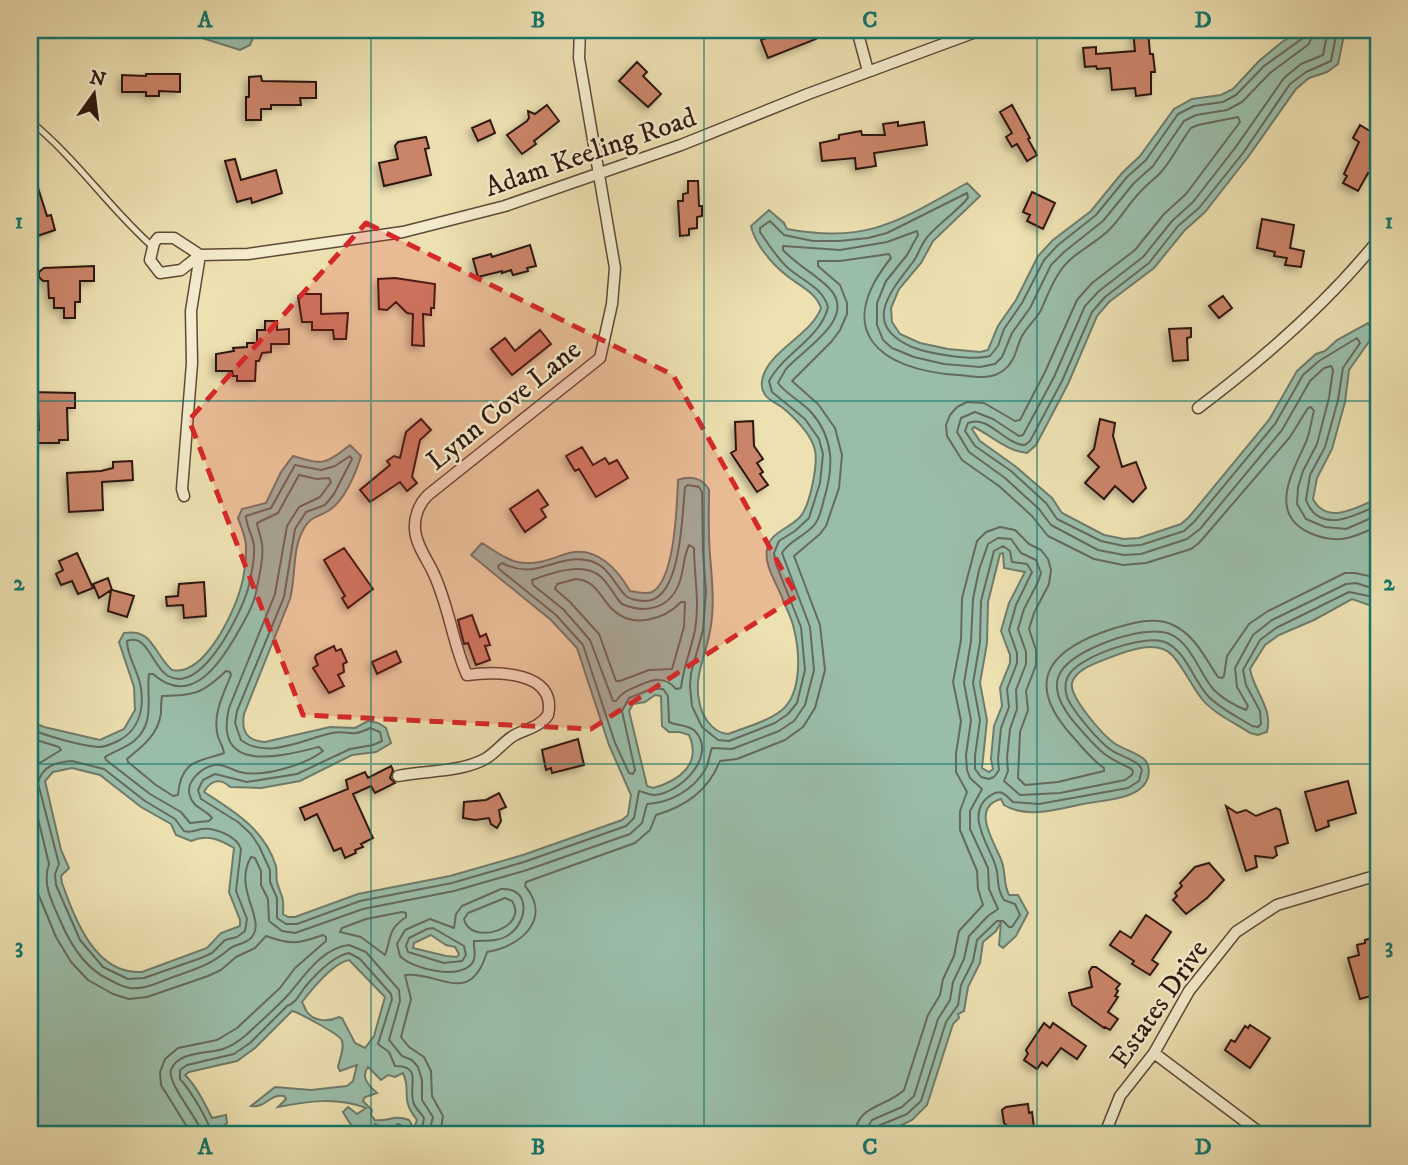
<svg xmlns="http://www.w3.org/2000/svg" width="1408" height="1165" viewBox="0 0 1408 1165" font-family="'IM FELL DW Pica',serif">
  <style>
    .water { fill: #9abda9; stroke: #6f7b6b; stroke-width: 2; fill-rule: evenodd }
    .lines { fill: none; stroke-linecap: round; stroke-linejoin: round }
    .shore { stroke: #646a5c; stroke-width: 2 }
    .building { fill: #ca8469; stroke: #2f170e; stroke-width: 2; filter: url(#shadow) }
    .service-casing { stroke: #5e4937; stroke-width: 8 }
    .minor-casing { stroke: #5e4937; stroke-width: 13 }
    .service { stroke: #f3ebcc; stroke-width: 5 }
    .minor { stroke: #f3ebcc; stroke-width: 10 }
    .marked { fill: #d62828; fill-opacity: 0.2; stroke: #d62828; stroke-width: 5; stroke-dasharray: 14 9; stroke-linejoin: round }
    .grid { fill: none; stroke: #0f766e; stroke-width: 2; stroke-opacity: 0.55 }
    .labels { text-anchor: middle; stroke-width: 5; stroke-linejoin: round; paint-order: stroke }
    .street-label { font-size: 28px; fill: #2f170e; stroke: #f3ebcc }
    .neatline { fill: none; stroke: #0f766e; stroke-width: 2.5 }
    .grid-label { font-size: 23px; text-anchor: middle; font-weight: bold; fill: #0f766e }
  </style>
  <defs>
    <filter id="shadow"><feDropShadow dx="-3.5" dy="3.5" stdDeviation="3.5" flood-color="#0004"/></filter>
  </defs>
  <rect width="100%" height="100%" fill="#ede0b1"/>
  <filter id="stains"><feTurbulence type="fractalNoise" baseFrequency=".00286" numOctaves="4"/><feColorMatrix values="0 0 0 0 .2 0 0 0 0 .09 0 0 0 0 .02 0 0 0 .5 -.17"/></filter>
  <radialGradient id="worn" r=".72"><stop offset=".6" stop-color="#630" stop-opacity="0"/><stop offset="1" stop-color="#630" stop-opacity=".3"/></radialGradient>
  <path class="water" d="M192 30H256L250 45 240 50 199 37Z
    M1302 30H1345L1338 64 1327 72 1309 78 1296 89 1248 157 1205 212 1184 231 1154 268 1109 302 1097 316 1068 384 1036 445 1027 453C1007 451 992 436 974 427L972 429 980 441 1015 466 1052 498 1062 513 1104 535 1124 539 1139 538 1181 524 1189 517 1269 420 1297 371 1316 354 1325 351 1337 340 1368 323 1375 333 1349 370 1345 402 1332 449 1317 478 1313 499C1327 526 1358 507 1378 498V608L1352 599 1314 620 1279 635 1265 645 1250 669C1254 692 1273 707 1267 732L1258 735 1250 733C1235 723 1213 713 1202 699 1191 685 1184 668 1172 655 1155 637 1119 654 1101 661 1091 665 1075 671 1072 683 1069 697 1103 735 1114 743 1128 753 1154 754 1148 777 1142 800 1102 800 1083 804 1059 809 1026 819 1004 805L1001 799C969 808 996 844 1002 862 1006 874 1003 883 1009 895H1018L1028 913 1016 936 1003 948 999 945 1001 922 996 931 983 942 980 963 968 987 964 1011 958 1014 959 1018 953 1024 927 1105 912 1120 898 1127 871 1135H390L389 1131 375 1124 372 1132C355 1136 350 1124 343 1112L348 1107 357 1114 366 1108C337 1097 308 1101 278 1107L286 1099 284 1096C270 1093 265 1109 251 1106L275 1087 311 1090 347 1086 353 1081 357 1065 340 1071 338 1067C339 1060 346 1046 341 1039 338 1034 298 1012 292 1011L255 1048 237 1061 189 1072 185 1075C197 1087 205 1104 212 1118L226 1115 227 1123 218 1130 221 1135H30V721L44 727 100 740 124 729 135 710 134 687 119 642 124 633C153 628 153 653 172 670 204 677 234 613 241 587 244 576 246 561 246 549 247 539 241 527 238 518L242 509 266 503 281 472 293 456C324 465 324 465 350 445L361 456C356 473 344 502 328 511 317 518 310 516 303 530 292 550 296 577 290 599L244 714C241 731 247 741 265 742L330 727 355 728 368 721 378 723 386 728 391 743 376 752 352 755 300 781 261 788 230 787C220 777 210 781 204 792 235 812 264 829 276 866 277 871 276 877 277 882 282 899 284 895 283 914L288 917H295L358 894 450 876 523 855 622 820 628 815 631 795 609 745 577 648 551 620 471 555 482 543C495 551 510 563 526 563 541 564 555 557 569 553 597 546 618 570 630 591 638 592 645 595 652 592 675 580 677 505 678 480 690 475 703 478 709 490 709 511 708 533 710 555 712 580 715 606 710 631 706 655 694 675 699 700 701 715 712 733 728 734 746 727 767 722 782 710 802 693 800 653 794 629 792 618 785 606 781 595 775 581 764 564 767 549 770 532 789 529 800 517 810 506 818 465 815 450 811 434 796 419 783 408 778 404 770 401 766 396 763 392 761 386 762 381 766 352 811 336 821 308 816 292 798 285 786 275 772 264 755 244 751 226L769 210 784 223 787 229C868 244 899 221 967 183L980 196 933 241 921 263 899 289 891 308 892 322 900 334 920 343 948 349 980 352 988 350 998 326 1016 300 1038 256 1053 240 1091 211 1122 173 1140 156 1174 109 1192 99 1221 95 1233 89 1259 61 1282 42ZM1003 553 1004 568 1025 572 1009 603 1001 631 1010 655V663L1000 688 1002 706 994 726 991 759 993 769 989 772 982 768 987 720 980 683 987 643 988 602 1000 554ZM655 695 661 696 662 726 669 732H680L689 735C702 764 679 781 653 788L647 786 629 711 633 704 645 702ZM72 768 100 775 141 807 171 824 176 835 191 841C207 834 219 839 234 848L229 892 240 920V926L221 933 207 948 142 972C95 975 75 919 62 883L61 876 69 868 61 850 45 781 53 772ZM431 935 446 945 455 947 459 954 457 957 446 956 413 948 414 943ZM349 960 385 997 374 1036 365 1048 355 1043 342 1018 339 1017C329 1022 315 1022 307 1012 305 1009 304 1005 302 1002 312 989 333 963 349 960ZM368 1067 381 1080 388 1075 395 1077 403 1073C412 1092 399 1097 417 1120L415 1125 413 1127 409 1120C393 1114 389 1122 375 1120L371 1115 372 1110 363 1101 365 1097 377 1093C369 1086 360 1077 368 1067Z"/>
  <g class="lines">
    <path class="shore" d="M1328 30 1323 55 1301 64 1284 78 1235 148 1193 202 1172 221 1143 257 1099 291 1085 306 1054 377 1023 435 1019 436 993 419 975 412 961 418 957 432 969 452 1005 478 1039 509 1051 525 1098 550 1124 555 1141 554 1187 539 1200 529 1282 430 1310 381 1324 368 1331 366 1333 370 1329 398 1317 444 1303 471 1298 487 1297 504 1306 519 1325 527 1346 529 1378 515
      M1337 30 1331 61 1306 72 1290 84 1243 153 1199 208 1178 226 1149 263 1105 297 1092 312 1062 381 1030 441 1025 445C1005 445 988 414 968 423L965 431 975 446 1011 471 1046 503 1057 519 1101 541 1124 546 1141 545 1184 531 1194 522 1275 424 1303 375 1319 361 1357 338 1360 343 1343 368 1338 400 1325 447 1310 475 1306 500C1319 535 1355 516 1378 505
      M299 475 317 479 329 478 331 482 320 497 299 507 287 526 275 594 229 708C213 775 282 756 319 747L323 751C305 765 262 778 240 772 231 770 224 763 214 765 201 768 185 782 190 796 193 808 207 810 212 818L209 821 190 823 181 812 150 794 106 760 105 757C114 751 126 748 134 741 156 723 146 697 149 674H153C191 708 220 664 238 632 246 618 255 603 257 587 260 574 264 557 262 544 261 537 258 530 257 523L278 513Z
      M689 545 694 548C694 575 700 602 695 630 691 650 683 668 681 688L676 689C665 676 654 679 640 685 629 690 623 691 616 701H613L590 640 563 609 533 585 532 580C551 573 584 561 601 577 610 585 614 596 622 604 645 614 669 609 679 584 684 571 683 557 689 545Z
      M1003 546 1010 551 1012 562 1027 564 1032 572 1016 605 1009 630 1017 653V663L1007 689 1009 707 1001 728 998 759 999 770 994 777 989 779 981 777 975 769V756L980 720 973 683 980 642 981 601 994 551Z
      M576 579C597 581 599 596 612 609 632 629 664 620 681 602H685L684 627 672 669 649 670 620 681H616L599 634 570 602 555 589 557 584Z
      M226 671 230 672 231 675C223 695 212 715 218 737 220 742 223 747 224 753 199 762 181 759 178 795L173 796 156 785 128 762 127 759C143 746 158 735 161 713 161 707 161 701 162 696 194 695 201 695 226 671Z
      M30 729C47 736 81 746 99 747 106 747 114 743 120 740 139 729 144 709 141 688 139 672 127 657 127 641 148 633 152 667 168 676 202 695 241 613 248 589 251 577 255 559 254 546 253 536 246 526 246 516L271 508 295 465 321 470 335 466 350 456 352 459 334 494 325 505 306 512 295 529 284 597 237 711 235 723 241 740C267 760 304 739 332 733 350 730 350 738 370 728L380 732 382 741 373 745 350 749 297 774 247 782 215 774 203 780 198 790 201 799 238 822 251 834 259 846 270 870V882L277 898V918L286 924H297L360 901 452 883 524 862 626 826 634 818 639 791C644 792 649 795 655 795 680 793 718 756 695 731 688 724 677 726 669 722L668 696 663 689C652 687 640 694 629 698L622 711 635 770 633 774 629 773 615 743 583 645 556 615 499 569 498 566 502 563C536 581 554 555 586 560 607 563 612 581 625 595 628 599 639 601 645 601 682 601 682 513 685 487L688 485 699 487 702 492 703 553 706 591 703 630 691 673 690 686 692 706 702 727 718 740 729 741 775 723 788 714 797 703 805 670 801 627 776 564 774 553 779 541 795 531 809 518 820 483 823 454 819 439 805 419 772 392 769 381C784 353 821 338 828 307 823 288 803 281 788 268 777 258 769 245 760 232V228L770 221 784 235 813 241H839L868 238 887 233 967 193 968 198C956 212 941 222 929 235 921 243 919 254 913 262 890 292 861 325 912 347 930 354 972 361 990 356L998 346 1004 329 1022 303 1044 260 1058 245 1096 215 1127 177 1146 160 1178 114 1194 106 1223 102 1236 95 1264 66 1303 38 1305 30
      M30 738 59 747 61 750 38 764 30 778
      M72 761 104 769 145 801 175 819 184 831C192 833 193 831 201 829 214 827 237 836 241 849L236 891 247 919 245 931 237 937 225 940 212 953 201 958 144 978 128 979 103 967 80 940 56 885 55 874 59 864 38 783C42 766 56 762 72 761Z
      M30 785 49 864C42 884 52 902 60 920 70 944 85 969 110 980 116 983 122 987 130 988 145 990 161 981 176 976 196 969 212 964 228 950 234 944 244 945 251 938 268 921 232 889 251 857L255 858 261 871V885L268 899 269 921 282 931 295 933 363 909 454 891 527 870 630 834 642 823 647 804C670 803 693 790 705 770 709 764 709 755 712 748L732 749 779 731 794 721 805 705 814 670 810 627 782 553C788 541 806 536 815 524 820 518 822 507 824 499 834 467 834 438 811 412 801 401 786 394 778 383 780 379 783 374 786 369 802 350 859 318 829 288 815 274 797 265 783 250V246L840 250 887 242 917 231 918 235 907 255 886 281 877 303V325L883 340 892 348 914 357 944 364 980 367 995 364 1002 357 1012 333 1030 308 1051 265 1064 252 1103 221 1134 183 1153 166 1184 121 1196 115 1227 110 1242 102 1270 73 1309 44 1314 30
      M30 833 38 864 35 876 37 891 56 937 71 962 88 980 113 994 129 999 147 997 208 976 221 970 236 957 255 948 266 936C291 945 298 944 323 935L326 937V941L295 968 280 988 237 1028 217 1040 178 1048 165 1059 160 1072 161 1085 192 1135
      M501 889C532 887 528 924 507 936 497 942 485 940 474 941 473 948 477 955 473 962 462 981 412 969 400 956L397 944 405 930 430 919 454 928 456 914 462 906Z
      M505 898 512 901C530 928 470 947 464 919L468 913Z
      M402 912 406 913V917C387 930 392 937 385 955L361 937 340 932 342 928 366 919Z
      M433 928 464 946 466 955 462 961 444 963 408 952 406 946 409 938 427 929Z
      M203 1135C199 1119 167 1084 171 1070 177 1051 208 1054 223 1049 232 1046 239 1041 246 1035 260 1022 276 1008 289 994 305 975 322 948 349 945L366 952 399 990 400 1001 389 1040 402 1056 412 1060 418 1067 422 1080V1100L433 1117 428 1135
      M212 1135C209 1121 191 1091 180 1079V1070L187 1065 234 1054 250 1043 287 1006C296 1003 299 995 305 987 316 974 333 956 349 953L360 959 391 994 392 999 378 1044 389 1052 395 1066C424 1066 407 1087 414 1104 416 1109 421 1113 424 1118L422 1129 415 1134 409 1133 401 1125 397 1124 396 1135
      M440 1135 443 1116 432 1096 431 1071 424 1057 409 1047 401 1037 411 999 405 975C439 971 470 1008 487 952 520 947 553 919 525 886L526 882 635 843 650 830 656 815C686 806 708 791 720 761L737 759 785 740 803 727 815 708 825 670 820 625 794 556 820 534 826 526 839 488 842 455 835 428 818 404 792 381 832 341 840 330 847 314V303L840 285 818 266V261H840L889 254 891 258C832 331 879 370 958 375 974 376 990 381 1004 370 1015 362 1016 349 1021 338 1026 328 1034 321 1040 312 1046 299 1051 285 1059 273 1071 253 1095 245 1111 228 1122 216 1130 202 1141 191 1147 184 1155 179 1161 172 1173 159 1180 142 1191 128L1198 125 1238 117 1240 122 1186 194 1164 214 1135 250 1092 283 1077 300 1045 372 1020 420 1015 421 984 403 967 402 957 407 950 415 946 425 947 436 962 460 999 486 1032 516 1048 536 1094 559 1123 565 1146 563 1191 549 1199 543 1290 437 1308 408 1311 407 1314 411C1311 421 1310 433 1306 442 1293 471 1267 514 1310 533 1337 545 1353 538 1378 526
      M855 1135C856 1105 887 1107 904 1090L928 1015 940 995 943 979 954 956 959 931 983 905 978 889 977 871 960 830V811L967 792 956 772V754L961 721 953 682 961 640 962 598 977 541 986 532 1000 527 1015 530 1029 544 1041 550 1048 559 1051 570 1049 584 1034 613 1029 629 1036 650V665L1026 691 1028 710 1020 732 1018 778 1025 785 1058 782 1104 771V768C1092 760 1083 748 1073 737 1021 680 1051 648 1115 628 1133 623 1156 616 1173 625 1195 635 1205 658 1218 677L1222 678 1224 676 1227 656 1249 624 1268 611 1345 573H1355L1378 578
      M866 1135 867 1128 872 1120 902 1107 914 1096 938 1019 950 1000 953 982 964 959 969 936 988 916 998 909 989 889 988 868 970 829V811L982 789 970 778 967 770 966 755 971 720 964 683 971 641 973 599 979 570 988 544 998 538 1011 539 1021 553 1036 560 1041 573 1038 582 1024 609 1018 629 1026 652V664L1016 690 1017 709 1010 729 1007 758 1008 771 1004 781 1020 795 1060 793 1125 780 1132 775 1133 771 1130 768C1103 756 1099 750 1080 729 1040 685 1054 663 1104 643 1122 636 1143 630 1162 632 1189 635 1198 672 1214 690 1222 698 1236 706 1246 710L1248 706 1237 687 1235 668 1253 635 1272 620 1346 584 1356 583 1378 590
      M875 1135 878 1126 907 1114 921 1101 946 1022 958 1005 961 985 973 961 977 940 997 921H1003L1009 927H1012L1020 915 1015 904 1004 900C995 886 1000 877 995 864 988 844 964 812 991 795 1002 788 1006 796 1013 802L1039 804 1128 788 1139 781 1142 770 1139 765C1131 758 1120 756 1111 750 1099 742 1072 710 1067 697 1064 687 1065 679 1071 672 1084 655 1146 634 1165 642 1186 651 1193 680 1208 696 1219 708 1238 717 1252 726L1258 727 1261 724 1260 711 1246 685 1243 670 1260 640 1276 628 1349 592 1369 596 1378 600"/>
  </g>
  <path class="building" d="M787 30H813L816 39 768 58 761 40Z
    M1133 30H1148L1150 54H1153L1155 72H1151V94L1136 96 1135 88 1112 90 1110 68 1097 69 1096 66 1085 67 1083 48 1096 47V54L1135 51Z
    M637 62 647 72 643 76 661 94 648 107 619 81Z
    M146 74H180V92L159 91V96H146V92H122V75L146 76Z
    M261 76 262 81 316 82V98H300L301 105H271V109H261V120H246V97H249V77Z
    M547 105 559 121 534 141 536 144 522 154 507 135 527 121 529 118 528 111 535 114Z
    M1012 105 1030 138 1028 139 1037 155 1027 161 1017 144 1012 147 1006 137 1012 133 1000 112Z
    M490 120 495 133 478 141 472 128Z
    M898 122V126L924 122 927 145 874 153 876 166 856 169 855 158 822 161 820 143 839 139V135L861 131 862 135H885L883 124Z
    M1360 125 1378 136V162L1371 174 1368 173 1358 191 1343 183 1347 176 1344 174 1359 142 1353 138Z
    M426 137 429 148 425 149 431 175 384 186 379 163 398 159 395 146 398 142Z
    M235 159 241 180 276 170 282 193 252 203 251 198 237 202 225 161Z
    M32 169 47 216 51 215 55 230 34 237V235L30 236V170Z
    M688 181H698L699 206H702V216L697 217V228L689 229V235L680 236 678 201H683V194L688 193Z
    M1032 192 1055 203 1043 229 1027 221 1030 215 1023 212Z
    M1262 219 1294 225 1290 248 1304 251 1301 267 1285 265 1287 258 1274 256 1275 252 1257 248Z
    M530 245 536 266 527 268 528 271 513 275 511 270 502 273V271L478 277 473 259 491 254 492 257Z
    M94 266V281H80V302H75V318H64V308H54V298H49L48 281H43L39 277V272L44 268Z
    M395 278 435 284 434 308H431V315L423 314 424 346 412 345 413 314 407 313 396 302 387 310 379 309 378 279Z
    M302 294H321V314L348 313 346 339H334L333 330H312V322H302L298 296Z
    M1223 296 1232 308 1219 318 1209 306Z
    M265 321H277V330L289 329V344H271V352L262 353 259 361H256L255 381H237V376H233L232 371H216V354L234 351 233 348 247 347V343H257V330H265Z
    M1191 328V337L1187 338 1188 360 1173 361 1169 329Z
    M540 330 551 344 512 375 491 349 505 338 515 351Z
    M30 392 75 393V408H67L68 440H59V443H37V440L30 441V430H39L38 407H30Z
    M421 419 431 430 420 440 412 477 417 483 407 491 400 482 370 502 360 490 390 465 387 461 394 456 400 458 406 432Z
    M1100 419 1115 423 1113 436 1122 467 1136 462 1146 488 1133 502 1115 486 1104 499 1085 483 1099 467 1088 456 1094 449Z
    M753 421 754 446 763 459 757 463 763 472 760 474 768 485 757 492 731 453 736 450 735 422Z
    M582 447 593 465 605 458 609 464 617 460 628 478 596 497 579 469 575 471 566 456Z
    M132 461 133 480 102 482 103 510 69 512 67 473 101 471 113 468V462Z
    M538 490 548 505 541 509 546 517 525 532 510 509Z
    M344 548 373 589 348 608 342 598 345 596 324 560Z
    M77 553 93 588 78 594 72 581 61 585 56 574 63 570 59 561Z
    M108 578 112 590 134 596 127 617 108 611 111 590 99 598 93 584Z
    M204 582 206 616 184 618 183 605 167 606 166 597 178 596 179 584Z
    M472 615 480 637 486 634 490 645 485 646 490 660 476 665 468 643 464 644 458 620Z
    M334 646 336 651 341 649 347 662 343 664 344 672 338 675 344 686 329 693 313 668 318 665 315 658 316 655Z
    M396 651 401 662 377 674 372 662Z
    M578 739 584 765 552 773 551 768 546 770 542 750Z
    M391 766 393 770 390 778 395 783 375 793 371 786 353 794 373 838 361 844 363 847 355 850 356 853 345 858 341 848 334 851 317 814 305 820 300 808 348 789 346 780 365 772 368 778Z
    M1348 781 1356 813 1328 821 1329 826 1316 831 1305 792Z
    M499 793 506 807 499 810 501 821 497 828 491 824 489 818 475 820 463 818 464 802 486 800Z
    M1226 806 1237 813 1246 810 1256 816 1276 808 1280 810 1288 843 1275 847 1277 855 1273 858 1255 856 1257 867 1246 871Z
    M1209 863 1224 880 1207 898 1186 914 1173 900 1177 896 1175 893 1182 886 1180 883 1195 867Z
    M1146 915 1171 932 1152 960 1158 964 1150 975 1132 964 1134 961 1110 945 1120 931 1131 938Z
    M1378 936V994L1360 999 1348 958 1359 955 1357 945 1365 943V940Z
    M1092 967H1096L1120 984 1116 989 1118 991 1115 996 1118 997 1108 1012 1118 1019 1110 1030 1105 1027 1104 1028 1072 1005 1069 993 1092 987 1089 972Z
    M1044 1023 1050 1028 1053 1023 1086 1046 1077 1059 1061 1048 1047 1066 1042 1062 1037 1069 1024 1060 1028 1054 1026 1050Z
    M1250 1025 1270 1038 1250 1068 1225 1050 1231 1040 1235 1042 1245 1026 1248 1028Z
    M1028 1104 1029 1113 1032 1112 1035 1135H1017L1004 1123 1002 1110 1006 1107Z"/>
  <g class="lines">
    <defs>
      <path id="service" d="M30 121C76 158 109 208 153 247"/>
      <path id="minor" d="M857 30 868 71
        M200 255 174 238H158L154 243 150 260 160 273 181 270 200 255 248 254 403 232 505 206 681 145 808 94 981 30
        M1198 408C1263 359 1327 304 1378 240
        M184 496 182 489 192 363 191 311 200 255
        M398 776C427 770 458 773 485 759 497 752 505 740 515 735 527 729 541 726 548 715 558 671 496 671 467 675 452 642 449 604 432 570 426 558 416 544 415 530 414 517 419 504 428 495L600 358 612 304 615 268 579 58 580 30
        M1154 1053 1259 1132
        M1108 1126 1120 1096 1154 1053 1189 991 1236 932 1277 905 1378 875"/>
    </defs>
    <use href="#service" class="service-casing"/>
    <use href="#minor" class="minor-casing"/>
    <use href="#service" class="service"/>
    <use href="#minor" class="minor"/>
  </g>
  <path class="marked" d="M366 223 673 375 797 596 591 729 303 715 189 420Z"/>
  <path class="grid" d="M371 30V1135M704 30V1135M1037 30V1135M30 401H1378M30 764H1378"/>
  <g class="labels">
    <g class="street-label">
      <text transform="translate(590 151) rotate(-19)" y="10">Adam Keeling Road</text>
      <text transform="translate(503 404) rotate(-39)" y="10">Lynn Cove Lane</text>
      <text transform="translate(1158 1003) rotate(-55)" y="10">Estates Drive</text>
    </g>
  </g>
  <rect width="1408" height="1165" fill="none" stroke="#ede0b1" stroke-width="77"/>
  <g transform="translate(94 94) rotate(14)" stroke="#f3ebcc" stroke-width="5" paint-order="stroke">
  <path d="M0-5L12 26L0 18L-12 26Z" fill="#2f170e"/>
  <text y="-10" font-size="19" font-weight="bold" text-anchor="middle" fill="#2f170e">N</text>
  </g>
  <rect x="38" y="38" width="1332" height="1088" class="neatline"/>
  <g class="grid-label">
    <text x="205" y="27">A</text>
    <text x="538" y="27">B</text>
    <text x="870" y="27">C</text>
    <text x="1203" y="27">D</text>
    <text x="19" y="228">1</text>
    <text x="1389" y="228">1</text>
    <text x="19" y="590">2</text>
    <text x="1389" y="590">2</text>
    <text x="19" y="953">3</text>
    <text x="1389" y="953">3</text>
    <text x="205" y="1154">A</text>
    <text x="538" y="1154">B</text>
    <text x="870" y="1154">C</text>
    <text x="1203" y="1154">D</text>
  </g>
  <rect width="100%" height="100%" filter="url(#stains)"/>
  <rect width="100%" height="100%" fill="url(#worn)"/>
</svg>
